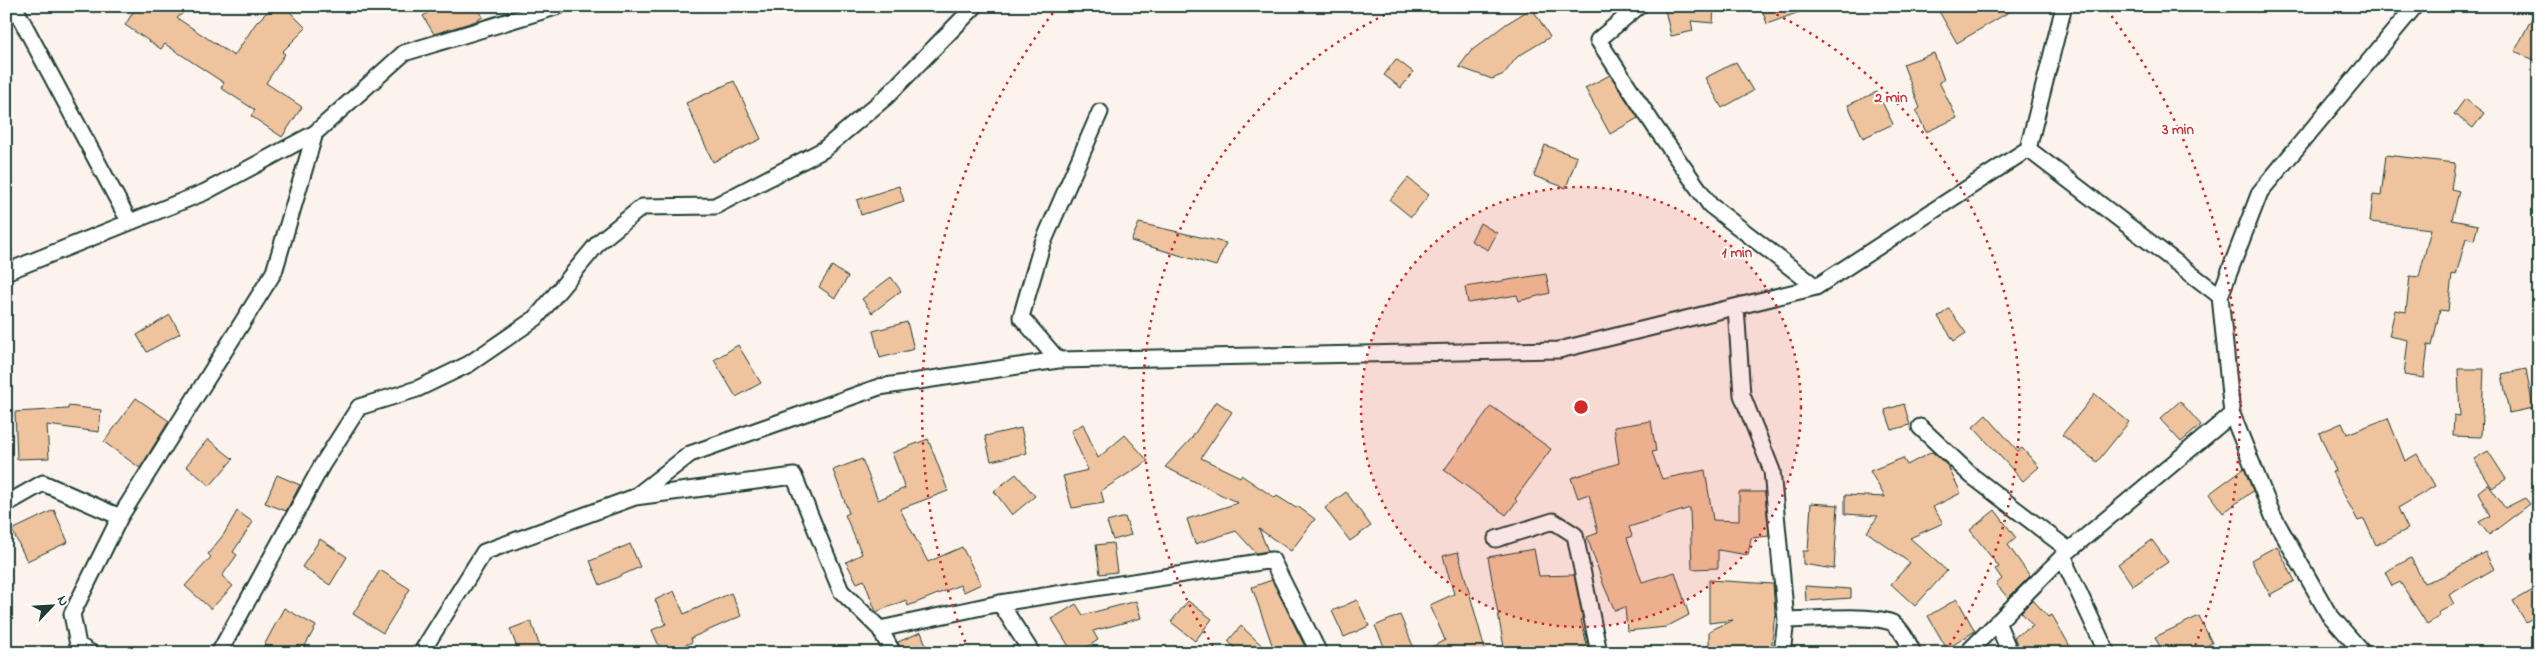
<svg xmlns="http://www.w3.org/2000/svg" width="2545" height="659" viewBox="0 0 2545 659" font-family="'Indie Flower',sans-serif">
  <style>
    .building { fill: #efc39e; stroke: #1f3d34 }
    .lines { fill: none; stroke-linecap: round; stroke-linejoin: round }
    .minor-casing { stroke: #1f3d34; stroke-width: 19 }
    .minor { stroke: #fff; stroke-width: 15 }
    .ring { fill: none; stroke: #d62828; stroke-width: 2.5; stroke-dasharray: 2.5 5 }
    .centre { fill: #d62828; stroke: #fff; stroke-width: 2.5 }
    .ring-label { font-size: 15px; text-anchor: middle; font-weight: bold; fill: #d62828; stroke: #fff; stroke-width: 4; stroke-linejoin: round; paint-order: stroke }
  </style>
  <rect width="100%" height="100%" fill="#fcf3ec"/>
  <filter id="ink" filterUnits="userSpaceOnUse"><feTurbulence type="fractalNoise" baseFrequency=".02" numOctaves="2"/><feDisplacementMap in="SourceGraphic" scale="10" xChannelSelector="R" yChannelSelector="G"/><feConvolveMatrix kernelMatrix="1 2 1 2 8 2 1 2 1" color-interpolation-filters="sRGB"/></filter>
  <g filter="url(#ink)">
    <path class="building" d="M137 6H191L177 18 234 56 256 23 273 6H284L306 28 282 52 285 54 266 83 302 107 282 137 251 116 255 110 221 88 224 83 165 44 161 49 125 25Z
      M439 6H476L483 17 473 22 434 34 423 16Z
      M1679 6H1714L1713 23 1691 21 1693 31 1671 36 1665 10Z
      M1761 6H1810V8L1767 24Z
      M1936 6H2019L1957 43Z
      M2538 6H2539V63L2515 51Z
      M1532 8 1550 37 1517 57 1504 74 1492 79 1459 67 1471 51 1506 24Z
      M1934 53 1944 80 1939 82 1957 118 1926 132 1916 111 1920 108 1903 64Z
      M1396 59 1413 72 1401 88 1384 75Z
      M1736 62 1753 91 1722 108 1705 78Z
      M1610 75 1638 118 1610 134 1585 88Z
      M734 81 761 139 713 162 686 103Z
      M1877 92 1893 124 1863 138 1848 105Z
      M2465 99 2484 113 2473 128 2454 114Z
      M1545 145 1577 157 1566 188 1534 176Z
      M2386 155 2455 163 2451 189 2459 191 2452 220 2478 225 2474 240 2466 238 2456 275 2452 274 2448 311 2440 310 2432 346 2428 345 2424 378 2404 375 2408 340 2389 336 2395 310 2406 312 2410 276 2419 277 2431 229 2370 222 2373 195 2381 196Z
      M1408 178 1429 195 1411 217 1390 200Z
      M899 186 904 201 861 215 857 200Z
      M1139 223 1226 243 1216 266 1131 241Z
      M1480 223 1497 233 1488 250 1471 241Z
      M832 266 848 277 835 298 819 287Z
      M1546 274 1550 293 1519 301 1517 295 1468 303 1465 287Z
      M891 277 901 291 872 313 862 299Z
      M1949 309 1966 333 1954 341 1938 317Z
      M170 315 180 333 147 352 137 335Z
      M907 322 914 349 880 358 873 331Z
      M738 345 761 383 736 397 714 360Z
      M2458 369H2484L2481 437 2453 436 2454 415 2460 416Z
      M2526 369 2533 408 2509 413 2502 374Z
      M2095 394 2129 422 2097 462 2062 435Z
      M136 398 169 421 140 468 104 442Z
      M1216 401 1232 412 1201 458 1240 477 1241 475 1275 498 1277 496 1296 508 1297 506 1315 519 1291 551 1259 529 1268 551 1256 553 1236 531 1195 544 1187 519 1238 503 1165 467 1191 439Z
      M2180 401 2201 425 2181 442 2160 419Z
      M1904 404 1910 425 1892 430 1885 410Z
      M68 406 101 410 99 432 47 425 49 458 17 459 15 412 68 409Z
      M1491 406 1551 449 1515 499 1517 501 1506 515 1444 470Z
      M1986 415 2018 451 2022 448 2039 467 2023 481 1973 427Z
      M2388 418 2405 461 2417 454 2435 486 2398 508 2408 529 2376 545 2364 519 2358 521 2342 491 2332 472 2336 471 2319 433 2342 423 2347 434Z
      M1651 421 1656 451 1652 452 1662 479 1705 470 1713 520 1739 521V492H1765L1769 536 1751 538 1748 555 1718 550V568L1692 569 1690 508 1629 527 1632 536 1627 538 1642 582 1675 572 1689 615 1666 627 1627 631 1625 607 1615 611 1604 586 1587 537 1598 533 1589 494 1578 498 1571 478 1619 463 1614 427Z
      M1083 424 1098 458 1125 435 1148 461 1101 491 1104 503 1072 508 1063 476 1088 470 1071 431Z
      M1021 428 1027 453 991 461 985 436Z
      M208 439 233 459 210 486 186 466Z
      M928 439 948 491 900 509 928 562 962 547 981 584 964 592 960 585 908 606 906 600 876 612 864 580 857 583 846 562 862 554 845 515 849 513 833 470 862 459 878 500 905 488 892 453Z
      M2488 451 2506 479 2492 488 2474 459Z
      M1932 452 1948 466 1961 493 1933 507 1943 523 1910 538 1947 571 1915 606 1891 584 1910 563 1867 532 1878 516 1845 514V495L1885 497 1870 471 1903 458 1907 465Z
      M2244 468 2253 491 2223 513 2209 494Z
      M1016 474 1035 496 1012 515 994 491Z
      M277 475 300 485 286 511 265 503Z
      M2488 484 2505 508 2525 498 2530 504 2489 535 2479 522 2490 516 2478 492Z
      M1346 492 1371 526 1350 541 1325 508Z
      M1811 503 1838 505 1834 569 1803 564V551H1808Z
      M54 510 68 542 27 561 12 530Z
      M1995 510 2016 538 2008 545 2030 576 2008 598 1996 584 2002 579 1995 569 1999 567 1970 530Z
      M237 511 253 522 233 552 237 555 222 576 233 586 211 609 185 586 211 557 208 554 224 534Z
      M1125 517 1131 535 1113 540 1107 522Z
      M320 539 347 557 330 585 302 567Z
      M2152 540 2168 562 2133 586 2118 564Z
      M1113 543 1117 572 1100 574 1096 545Z
      M630 544 640 567 600 585 590 561Z
      M2277 546 2295 581 2271 594V597L2251 560Z
      M1534 549 1539 576 1574 575 1583 619 1581 620 1589 653H1505L1488 557Z
      M1458 552 1486 653H1420L1445 640 1430 605 1454 594 1443 556Z
      M2485 552 2494 569 2449 595 2454 604 2438 613 2440 616 2427 624 2400 582 2392 586 2385 572 2411 558 2424 583 2441 577Z
      M380 570 410 589 383 633 353 614Z
      M1272 580 1308 653H1275L1252 587Z
      M1709 580 1773 584 1775 612 1771 653H1709V631L1733 620 1709 623Z
      M1805 586 1851 589V598L1806 601Z
      M2539 586V614L2526 622 2513 601Z
      M674 591 684 614 731 593 741 616 691 638 692 642 668 653H662L652 630 666 624 655 600Z
      M1957 599 1975 631 1947 649 1928 616Z
      M1357 600 1369 626 1344 637 1332 611Z
      M2033 600 2048 617 2052 615 2074 653H2021L2014 637 2033 626 2021 612Z
      M1136 601 1141 618 1093 631 1098 640 1078 653H1073L1052 619 1076 604 1083 615Z
      M1188 601 1212 619 1195 641 1171 622Z
      M284 608 316 626 301 653H260Z
      M1400 615 1416 653H1387L1375 626Z
      M2199 616 2212 643 2192 653H2163L2155 637Z
      M531 621 542 653H519L510 629Z
      M1241 626 1270 653H1240L1228 641Z
      M921 632 929 653H902L898 642Z"/>
    <g class="lines">
      <defs>
        <path id="minor" d="M14 6 129 221
          M1639 6 1598 40 1655 127 1710 205 1816 287
          M2028 149 2064 6
          M6 272 205 192 315 133 404 53 559 6
          M1736 307 1742 395 1772 471 1786 620
          M1058 360 1559 350 1816 287 2028 149 2220 296
          M1920 427 1972 476 2069 550 1967 653
          M635 497 794 476 841 591 880 629 893 653
          M6 504 43 483 120 517
          M1496 539 1553 521 1575 535 1599 653
          M1997 622 2010 653
          M880 629 1000 603
          M91 653 78 645 72 614 120 517 274 272 315 133
          M219 653 322 465 359 407 417 389 469 364 536 318 599 242 642 207 715 206 823 150 886 97 975 6
          M421 653 484 552 635 497 690 454 879 387 1058 360 1021 317 1042 245 1100 112
          M1032 653 1000 603 1272 560 1319 653
          M1782 653 1786 620C1808 620 1878 613 1894 624 1903 631 1908 642 1913 653
          M2107 653 2067 567 2065 554 2232 414
          M2363 653 2328 613 2273 516 2232 414 2220 296 2260 192 2415 6"/>
      </defs>
      <use href="#minor" class="minor-casing"/>
      <use href="#minor" class="minor"/>
    </g>
  </g>
  <circle cx="1581" cy="407" r="220" fill="#d62828" fill-opacity=".12"/>
  <g class="ring">
    <circle cx="1581" cy="407" r="220"/>
    <path d="M1217 652A439 439 0 0 1 1399 8M1763 8A439 439 0 0 1 1945 652"/>
    <path d="M968 649A659 659 0 0 1 1055 10M2107 10A659 659 0 0 1 2194 649"/>
  </g>
  <circle cx="1581" cy="407" r="8" class="centre"/>
  <g class="ring-label">
    <text x="1891" y="102">2 min</text>
    <text x="2178" y="134">3 min</text>
    <text x="1737" y="257">1 min</text>
  </g>
  <rect width="2545" height="659" fill="none" stroke="#fff" stroke-width="25"/>
  <rect x="12" y="12" width="2520" height="634" fill="none" stroke="#1f3d34" stroke-width="2" filter="url(#ink)"/>
  <g transform="translate(52 606) rotate(65)" stroke="#ffffff" stroke-width="4" paint-order="stroke">
  <path d="M0-4L9 19L0 12L-9 19Z" fill="#1f3d34"/>
  <text y="-8" font-size="14" font-weight="bold" text-anchor="middle" fill="#1f3d34">N</text>
  </g>
</svg>
